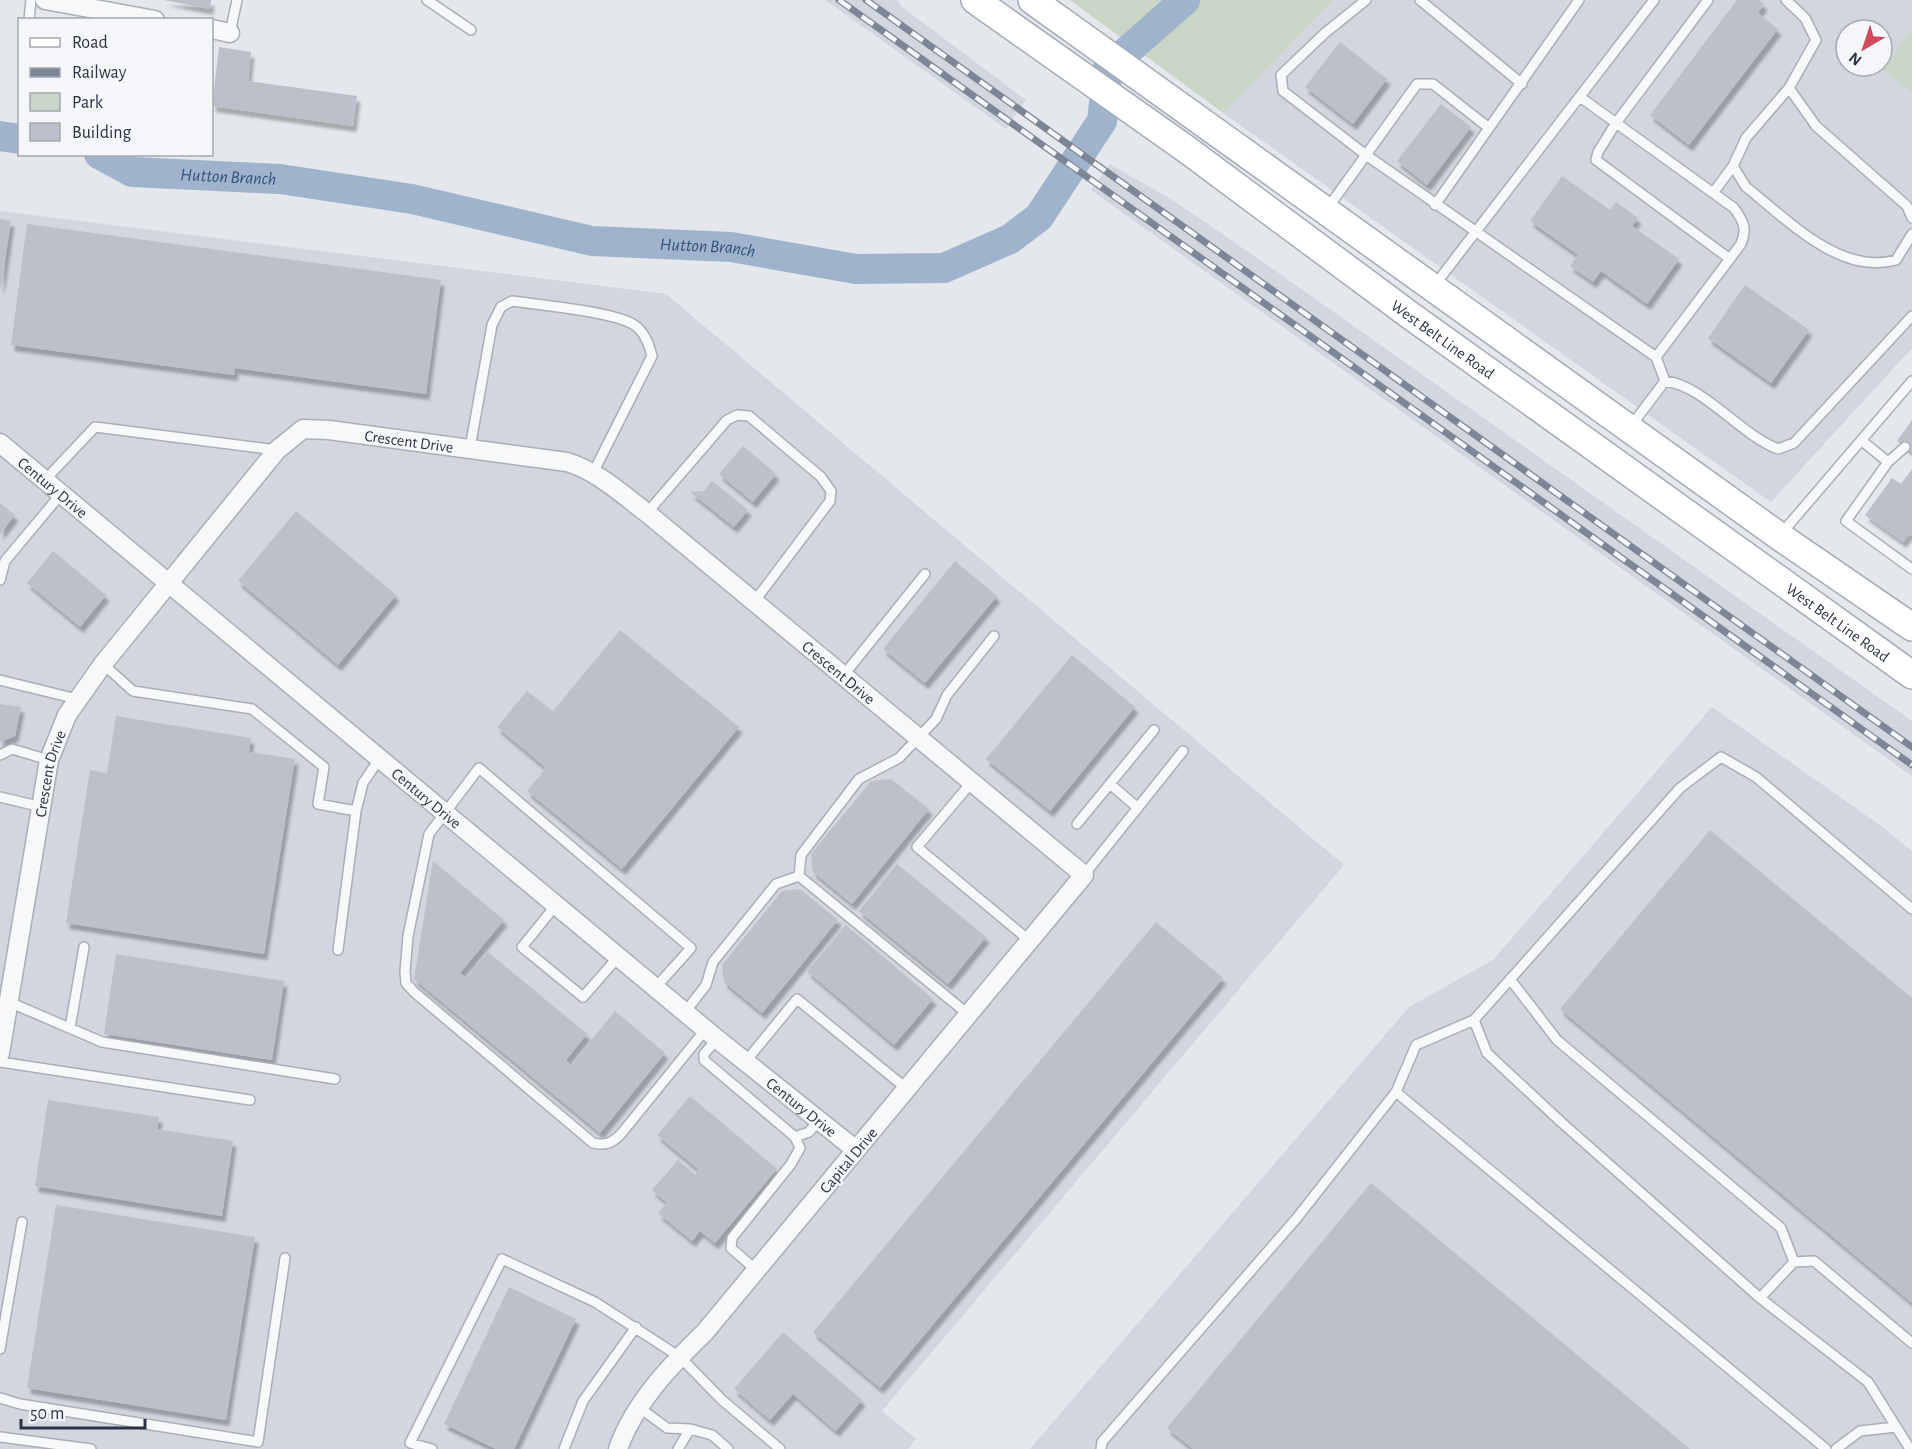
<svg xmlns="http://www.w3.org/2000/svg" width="1912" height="1449" viewBox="0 0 1912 1449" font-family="'Alegreya Sans',sans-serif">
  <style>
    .built { fill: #d2d6de; fill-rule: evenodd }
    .green { fill: #c9d6c5 }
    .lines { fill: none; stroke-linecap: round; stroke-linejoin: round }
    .river { stroke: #9fb4cc; stroke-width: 30 }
    .building { fill: #bbc0ca; filter: url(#shadow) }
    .lane-casing { stroke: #a9aeb7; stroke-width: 12 }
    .street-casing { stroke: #a9aeb7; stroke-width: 21 }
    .primary-casing { stroke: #a3abb8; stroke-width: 30 }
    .lane { stroke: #f7f8fa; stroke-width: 9 }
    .street { stroke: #f7f8fa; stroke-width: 18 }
    .primary { stroke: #fff; stroke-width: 27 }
    .rail-casing { stroke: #7d8696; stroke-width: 7 }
    .rail { stroke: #f4f6f9; stroke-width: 4.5; stroke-dasharray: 14; stroke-linecap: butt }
    .labels { text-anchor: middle; stroke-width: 5; stroke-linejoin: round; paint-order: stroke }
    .street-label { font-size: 16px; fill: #2b3445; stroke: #f4f6f9 }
    .water-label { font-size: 18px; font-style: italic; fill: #34527a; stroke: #f4f6f9 }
  </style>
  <defs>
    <filter id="shadow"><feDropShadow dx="3.5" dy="6" stdDeviation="1.5" flood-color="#0004"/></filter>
  </defs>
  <rect width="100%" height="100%" fill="#e4e7ec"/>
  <path class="built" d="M825 0H898L902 7 1026 100 1006 129Z
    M1334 0H1912V348L1771 502 1223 113ZM1846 30H1882V66H1846Z
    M1110 164 1174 201 1263 262 1912 721V776L1091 190Z
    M0 211 666 294 1344 865 882 1411 916 1439 908 1449H0Z
    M1712 707 1884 828 1912 851V1449H1030L1409 1007 1493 960Z"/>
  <path class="green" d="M1070 0H1334L1223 113Z
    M1912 30V93L1882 69Z"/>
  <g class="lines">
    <g class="river">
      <path d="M0 136 20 139"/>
      <path id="s1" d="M99 154 132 172 280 179 412 199 592 241 731 247 856 269 944 268 1010 239 1039 217 1102 121 1108 68 1185 0"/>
    </g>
  </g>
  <path class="building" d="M164 0H211L210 9Z
    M1737 0H1758L1764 4 1758 13 1778 29 1689 145 1650 115Z
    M1340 42 1387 79 1353 124 1305 87Z
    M219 47 251 52 248 81 357 96 353 126 212 106Z
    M1441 104 1471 127 1427 185 1397 161Z
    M1562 176 1610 210 1616 202 1638 218 1632 226 1679 259 1647 304 1601 271 1593 282 1570 266 1578 255 1530 221Z
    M0 219 11 221 1 287H0Z
    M27 224 441 280 426 394 235 368 234 375 11 345Z
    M1745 285 1809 330 1771 383 1708 338Z
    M1912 420V452L1897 441Z
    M743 446 776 474 753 502 719 474Z
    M1912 469V536L1909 534 1903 542 1865 515 1892 478 1901 484Z
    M712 481 748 510 734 527 690 492 704 491Z
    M0 503 15 515 0 534Z
    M296 511 396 595 338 665 238 581Z
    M53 551 106 595 80 627 27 583Z
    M955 561 997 596 925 683 883 649Z
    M620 630 739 727 622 869 527 791 546 768 497 727 527 691 553 711Z
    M1072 655 1135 707 1050 811 986 759Z
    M0 704 21 707 15 736 0 742Z
    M116 716 251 738 249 752 295 759 264 954 66 923 90 770 107 773Z
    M891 779 929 809 852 904 813 872 811 854 871 781Z
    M1710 830 1912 998V1303L1560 1009Z
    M433 861 504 920 460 973 466 978 488 952 587 1034 566 1060 571 1065 615 1011 665 1053 600 1133 414 979Z
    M897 864 986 937 948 984 859 911Z
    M800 889 838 920 762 1013 724 982 722 965 782 891Z
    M1156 922 1223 978 880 1388 813 1332Z
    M846 925 933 999 894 1045 807 971Z
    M116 954 284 981 272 1060 104 1034Z
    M690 1096 777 1169 715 1243 700 1231 692 1241 658 1213 667 1203 652 1190 678 1160 695 1175 699 1170 657 1135Z
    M48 1100 159 1117 157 1129 233 1141 222 1216 35 1186Z
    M1371 1183 1690 1449H1193L1167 1428Z
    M56 1205 255 1237 226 1420 27 1388Z
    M509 1287 576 1319 514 1449H496L444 1424Z
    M783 1332 862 1400 836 1431 793 1394 770 1420 734 1389Z"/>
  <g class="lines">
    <defs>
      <path id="lane" d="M427 0 471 30
        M1366 0 1325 33 1281 75 1283 91 1366 155 1417 84H1433L1489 128
        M1420 0 1522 84
        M1708 0 1616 123 1598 152 1596 160 1730 259
        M1786 0 1805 18 1816 40 1789 88 1746 138 1733 166 1746 187C1787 219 1840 276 1896 260L1912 234
        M29 20 31 0
        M230 33 237 0
        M1789 88 1816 126 1907 206 1912 218
        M1580 97 1734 208C1744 222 1747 228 1741 244L1656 357
        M1713 193 1733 166
        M1435 205 1579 0
        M1327 209 1366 155 1656 357 1665 381
        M1434 286 1654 0
        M1631 426 1665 381C1705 386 1739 434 1778 449L1794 443 1912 316
        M1861 440 1888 462 1846 521 1912 569
        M470 448 492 325 501 307 512 301C538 305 621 312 637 327 646 335 649 345 652 356L593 473
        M1888 462 1905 447
        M45 480 95 427 277 450
        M647 513 727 420 737 415 749 416 821 477 831 491 830 501 754 602
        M1781 534 1912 381
        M0 580 5 561 61 494
        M103 664 133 691 252 709 324 767 318 804 356 811 363 783 380 758
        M843 676 925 574
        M0 680 77 699
        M0 755 12 749 49 760
        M971 783 917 847 1030 941
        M1110 784 1138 808
        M0 797 42 807
        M1077 824 1154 730
        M1084 875 1183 751
        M799 876 969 1015
        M556 905 522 947 583 997 619 956
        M338 950 356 811
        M1510 979 1557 1040 1781 1228 1794 1262
        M656 987 691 948 479 768 429 834 408 936 405 972 406 983 414 992 593 1143C606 1146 612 1143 621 1134L706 1029
        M9 1002 102 1042 335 1079
        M686 1011 706 985 713 962 776 884 799 876 801 855 859 779 899 758 936 719 947 695 994 636
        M70 1028 84 947
        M717 1039 704 1054V1060L795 1137 800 1148 791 1164 732 1238 731 1248 756 1270
        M746 1061 797 999 907 1089
        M0 1062 250 1100
        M1396 1092 1826 1449
        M795 1137 809 1132 819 1120
        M1760 1298 1794 1262 1814 1261 1912 1343
        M0 1349 22 1222
        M0 1398 20 1404 258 1442 285 1258
        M640 1408 667 1428 690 1429 712 1435 728 1449
        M0 1437 91 1449
        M432 1449 410 1443 502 1259 595 1302 680 1357 722 1400 780 1449
        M564 1449 583 1401 636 1327
        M678 1449 690 1429
        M1101 1449 1102 1442 1296 1219 1396 1092 1416 1045 1474 1020
        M1836 1449 1860 1431 1896 1427
        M1910 1449 1868 1382 1760 1298 1560 1121 1487 1053 1474 1020 1680 788 1721 757 1756 777 1912 909"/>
      <g id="street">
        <path d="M45 0 155 20"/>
        <path d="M212 29 230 33"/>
        <path id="s2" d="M0 443 717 1039 856 1150"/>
        <path id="s3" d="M0 1053 49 760 67 715 103 664 277 450 303 429 329 430 567 462C597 471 622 494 647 513L1084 875 705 1332C671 1365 634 1403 618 1449"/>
      </g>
      <g id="primary">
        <path id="s4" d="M975 0 1186 149 1411 316 1912 675"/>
        <path d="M1032 0 1779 536 1912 627"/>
      </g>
    </defs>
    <use href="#lane" class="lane-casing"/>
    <use href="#street" class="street-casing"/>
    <use href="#primary" class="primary-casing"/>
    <use href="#lane" class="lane"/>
    <use href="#street" class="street"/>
    <use href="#primary" class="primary"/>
    <defs>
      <path id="rail" d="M839 0 1912 765
        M866 0 1912 747"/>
    </defs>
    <use href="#rail" class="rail-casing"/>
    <use href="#rail" class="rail"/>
  </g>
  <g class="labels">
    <g class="street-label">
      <text dy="6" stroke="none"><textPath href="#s4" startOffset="578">West Belt Line Road</textPath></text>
      <text dy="6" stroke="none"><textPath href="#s3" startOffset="824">Crescent Drive</textPath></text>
      <text dy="6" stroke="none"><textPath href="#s2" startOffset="69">Century Drive</textPath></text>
      <text dy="6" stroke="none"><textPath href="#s4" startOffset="1064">West Belt Line Road</textPath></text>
      <text dy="6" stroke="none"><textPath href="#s3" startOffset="1328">Crescent Drive</textPath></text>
      <text dy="6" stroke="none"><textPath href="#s3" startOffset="284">Crescent Drive</textPath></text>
      <text dy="6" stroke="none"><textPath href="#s2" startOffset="555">Century Drive</textPath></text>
      <text dy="6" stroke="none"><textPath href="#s2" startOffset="1041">Century Drive</textPath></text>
      <text transform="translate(848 1160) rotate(-50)" y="6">Capital Drive</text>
    </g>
    <g class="water-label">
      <text dy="6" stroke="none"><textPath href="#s1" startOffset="134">Hutton Branch</textPath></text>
      <text dy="6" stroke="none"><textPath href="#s1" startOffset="620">Hutton Branch</textPath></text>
    </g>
  </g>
  <rect x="18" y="18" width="195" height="138" fill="#f4f6f9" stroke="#a4a8b1" stroke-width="1.5"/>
  <rect x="30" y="38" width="30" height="9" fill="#ffffff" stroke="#a4a8b1" stroke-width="1.5"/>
  <text x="72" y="48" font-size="18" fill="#2b3445">Road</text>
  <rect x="30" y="68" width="30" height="9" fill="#7d8696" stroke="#a4a8b1" stroke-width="1.5"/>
  <text x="72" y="78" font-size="18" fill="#2b3445">Railway</text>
  <rect x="30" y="93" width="30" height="18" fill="#c9d6c5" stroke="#a4a8b1" stroke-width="1.5"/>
  <text x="72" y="108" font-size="18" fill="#2b3445">Park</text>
  <rect x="30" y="123" width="30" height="18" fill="#bbc0ca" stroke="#a4a8b1" stroke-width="1.5"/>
  <text x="72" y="138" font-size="18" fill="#2b3445">Building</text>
  <g transform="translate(1864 48) rotate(219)"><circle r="28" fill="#f4f6f9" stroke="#a4a8b1" stroke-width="1.5"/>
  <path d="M0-4.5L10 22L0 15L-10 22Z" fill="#d1495b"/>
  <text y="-9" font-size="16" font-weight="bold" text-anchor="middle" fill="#2b3445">N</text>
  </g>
  <path d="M21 1419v9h124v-9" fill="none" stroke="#2b3445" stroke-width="3"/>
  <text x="30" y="1419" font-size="18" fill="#2b3445" stroke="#f4f6f9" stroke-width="4.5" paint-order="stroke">50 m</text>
</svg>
